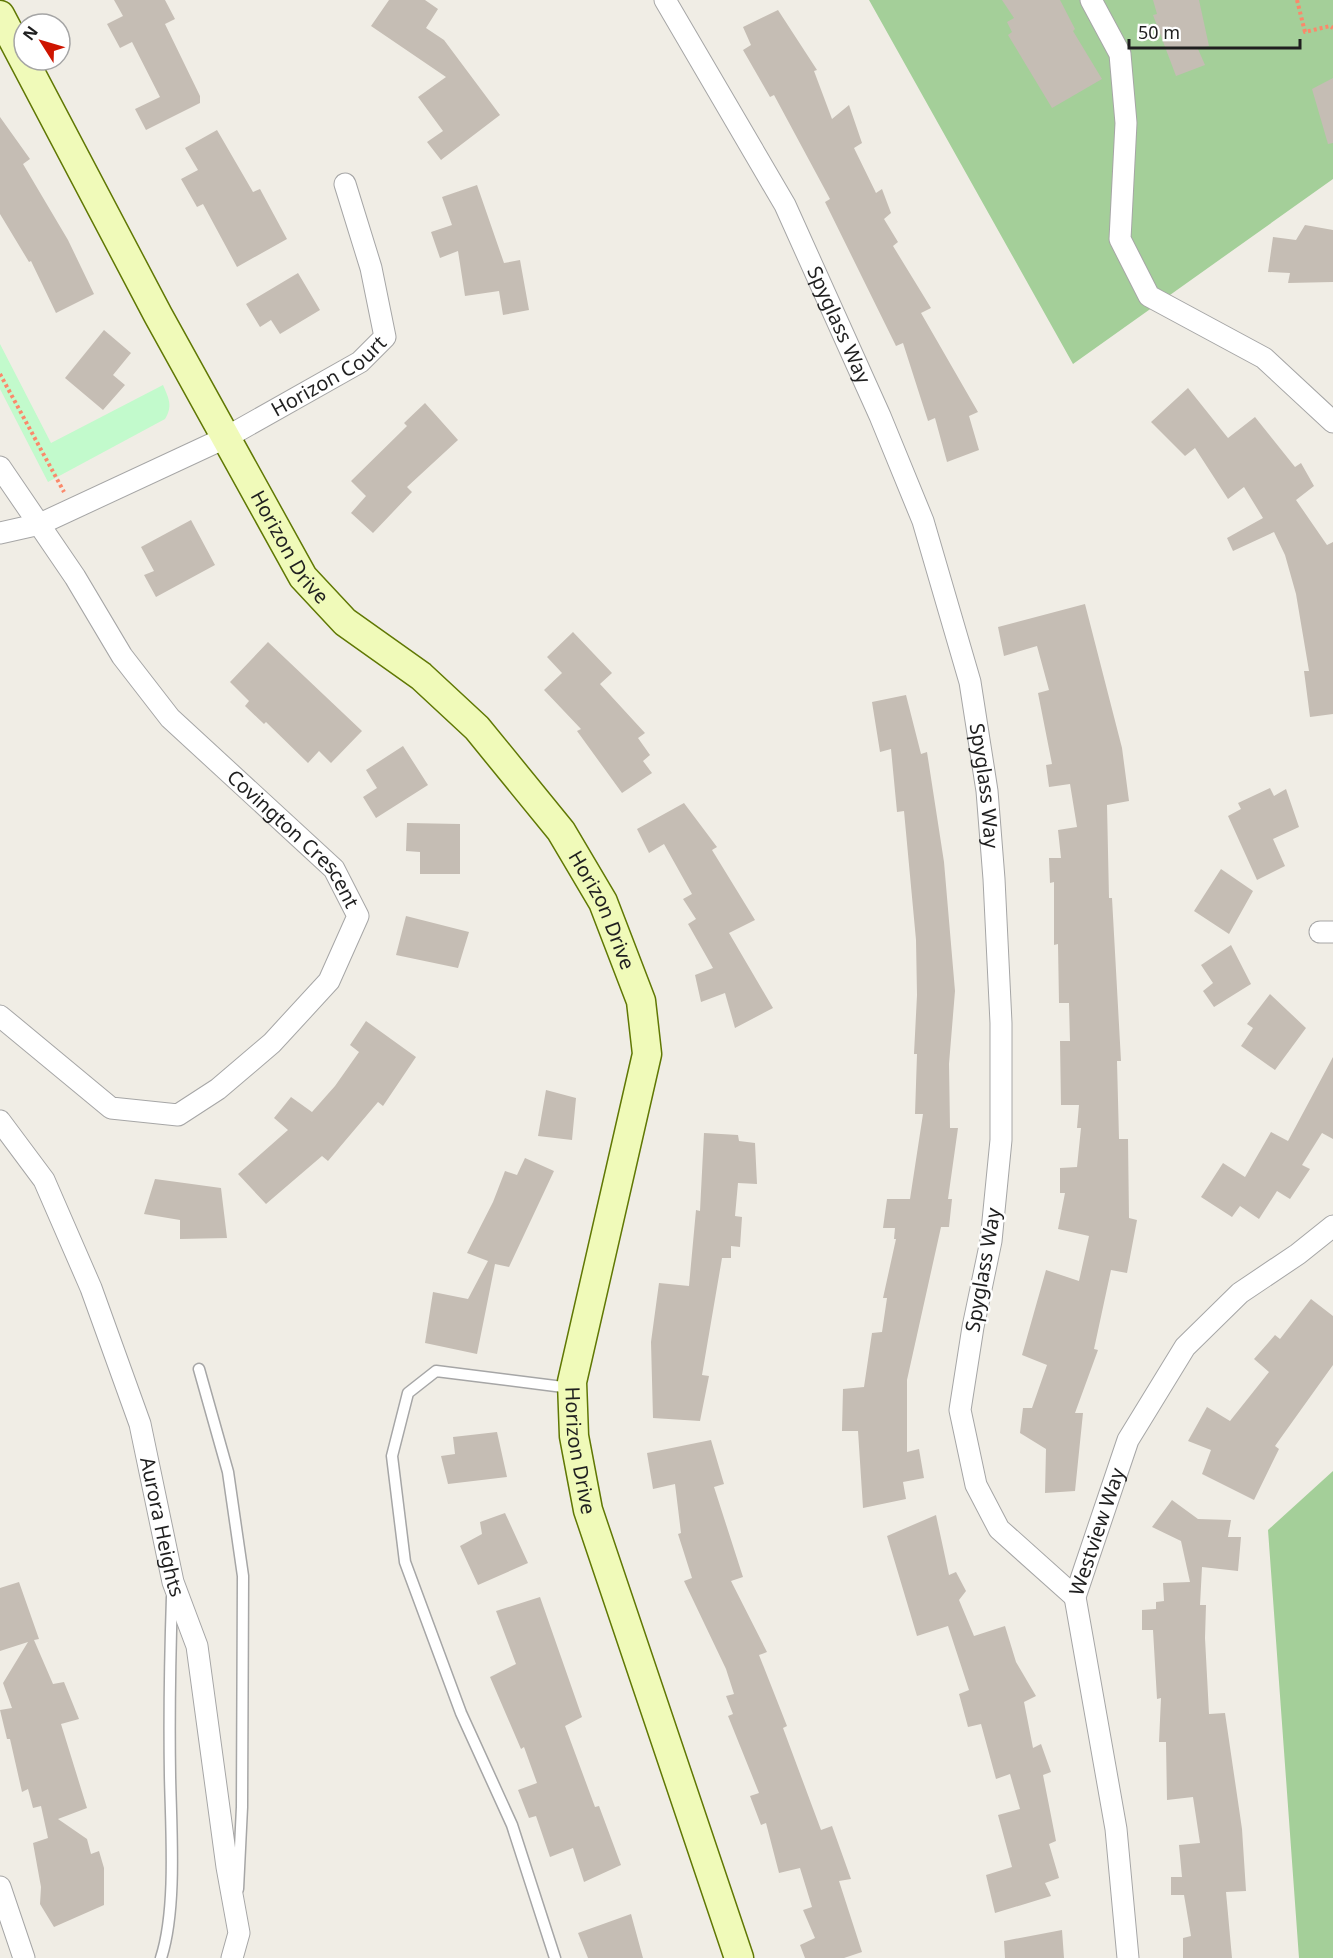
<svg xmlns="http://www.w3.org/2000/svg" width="1333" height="1958" viewBox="0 0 1333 1958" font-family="'Noto Sans',sans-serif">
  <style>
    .forest { fill: #a4cf99 }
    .park { fill: #c2facc }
    .building { fill: #c5bdb4 }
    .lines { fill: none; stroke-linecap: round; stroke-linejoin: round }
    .lane-casing { stroke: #a6a6a6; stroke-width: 13 }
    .street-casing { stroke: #a6a6a6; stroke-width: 23 }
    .secondary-casing { stroke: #607804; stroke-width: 31 }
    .path { stroke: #fb896b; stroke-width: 4; stroke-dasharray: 3 3; stroke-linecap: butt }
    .lane { stroke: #fff; stroke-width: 10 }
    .street { stroke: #fff; stroke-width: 21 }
    .secondary { stroke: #f0fab9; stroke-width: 28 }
    .labels { text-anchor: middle; stroke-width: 5; stroke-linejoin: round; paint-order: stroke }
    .street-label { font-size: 20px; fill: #1f1f1f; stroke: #fff }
  </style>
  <rect width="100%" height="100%" fill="#f0ede5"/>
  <path class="forest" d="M869 0H1333V179L1073 364Z
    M1333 1471V1958H1299L1268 1530Z"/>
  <path class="park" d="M0 344 51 443 163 385C169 399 173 406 165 419L48 482 0 389Z"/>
  <path class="building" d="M114 0H165L175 19 165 24 200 96V103L146 130 135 109 160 97 132 42 120 48 107 24 123 16Z
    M389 0H425L438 9 426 28 444 40 500 115 441 160 427 142 443 131 418 97 446 77 371 26Z
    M1002 0H1060L1075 29 1073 31 1102 79 1052 108 1008 35 1012 32 1007 22 1014 18Z
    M1153 0H1199L1209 46 1198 49 1205 65 1176 76 1153 15 1157 14Z
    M778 10 817 70 814 71 832 119 849 105 862 143 854 148 876 193 882 189 891 213 884 219 898 242 893 246 931 308 921 313 978 412 969 416 979 450 947 462 935 418 928 421 903 343 896 346 825 202 830 199 774 95 770 97 743 50 751 45 743 27Z
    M1333 78V143L1328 144 1312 89Z
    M0 117 30 159 23 164 68 240 94 294 56 313 31 261 29 262 0 214Z
    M217 130 253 192 260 189 287 239 237 267 203 204 197 207 181 179 198 170 185 148Z
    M477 185 504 263 520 260 529 310 503 315 499 291 465 296 458 251 440 258 431 232 452 225 442 197Z
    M1305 225 1333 230V282L1288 283 1290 273 1268 272 1273 237 1296 240Z
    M298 273 320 310 280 334 271 320 260 327 246 304Z
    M104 330 131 353 113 375 125 385 103 410 65 378Z
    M1188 388 1228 438 1255 417 1295 467 1301 463 1314 486 1296 500 1327 545 1333 542V714L1310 717 1304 671H1309L1296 594 1285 555 1274 532 1233 551 1227 538 1263 518 1244 487 1228 499 1195 448 1185 456 1151 422Z
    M425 403 458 440 407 487 412 492 373 533 351 513 366 496 351 481 407 426 404 423Z
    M191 520 215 565 156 597 144 575 154 571 141 547Z
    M1085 604 1122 748 1129 801 1107 805 1109 898H1112L1121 1061H1117L1119 1139H1128L1129 1218 1137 1220 1127 1273 1111 1270 1094 1349 1098 1350 1075 1413H1083L1075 1491 1045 1493 1046 1449 1020 1433 1023 1408H1032L1047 1365 1022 1355 1046 1270 1079 1281 1089 1236 1058 1229 1065 1193H1060V1168L1077 1167 1081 1128H1077L1079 1105H1061L1060 1041H1070L1069 1003H1059L1058 944 1054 945V882L1050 883 1049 858H1061L1058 830 1077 827 1070 784 1049 787 1046 765 1052 764 1038 693 1049 690 1037 646 1004 656 998 627Z
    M573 632 612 673 600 684 645 733 638 738 650 755 643 761 652 773 622 793 577 731 581 729 544 690 562 673 547 657Z
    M268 642 362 731 331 763 319 751 308 763 266 722 264 724 245 706 249 701 230 682Z
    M906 695 921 754 927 752 944 862 955 991 949 1064 950 1128H958L948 1199H952L949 1227H941L907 1380V1452L919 1449 924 1478 903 1482 906 1499 863 1508 858 1431H842L843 1389 864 1387 872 1333 882 1332 887 1298H883L896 1239H894L895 1228H883L887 1199H910L923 1114H915L917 1054H914L917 995 916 940 904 811 897 812 891 749 880 752 872 702Z
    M403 746 428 785 376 818 363 797 377 788 366 770Z
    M1270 788 1274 796 1286 789 1299 827 1273 839 1285 866 1257 880 1228 816 1241 809 1238 803Z
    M684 803 717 847 712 850 755 920 729 933 773 1008 735 1028 725 993 701 1002 695 975 713 968 688 924 696 919 683 899 692 894 664 844 649 853 637 829Z
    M407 823 460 824V874H420V852L406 851Z
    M1221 869 1253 891 1229 934 1194 911Z
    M406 916 469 932 458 968 396 955Z
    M1231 945 1251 984 1214 1007 1203 991 1213 983 1201 965Z
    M1270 994 1306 1028 1275 1070 1241 1046 1253 1028 1247 1024Z
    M366 1021 416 1057 383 1106 378 1102 328 1161 322 1156 266 1204 238 1174 288 1130 274 1118 291 1097 312 1112 335 1086 359 1052 350 1045Z
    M1333 1057V1139L1322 1133 1302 1165 1310 1169 1290 1199 1277 1191 1259 1219 1240 1206 1232 1217 1201 1197 1223 1163 1245 1177 1271 1132 1288 1141Z
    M546 1090 576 1098 572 1140 538 1136Z
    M704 1133 738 1135 739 1141 755 1143 757 1184 738 1183 735 1216 742 1217 740 1247 731 1246V1258H722L702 1375 709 1376 700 1421 653 1418 651 1342 659 1283 689 1286 696 1210 700 1211Z
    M525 1158 554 1171 509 1267 495 1264 477 1354 425 1343 433 1292 468 1299 488 1261 467 1253 493 1202 505 1171 517 1175Z
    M155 1179 221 1188 227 1238 180 1239V1220L144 1214Z
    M1311 1299 1333 1316V1365L1275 1446 1279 1449 1254 1500 1202 1474 1211 1450 1188 1441 1207 1407 1230 1421 1269 1372 1254 1359 1275 1335 1280 1339Z
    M497 1432 507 1477 448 1484 441 1456 455 1454 453 1437Z
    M711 1440 724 1484 714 1487 743 1577 731 1581 767 1652 759 1655 787 1726 783 1728 821 1830 832 1826 851 1879 839 1881 862 1952 844 1958H805L800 1945 815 1938 803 1910 812 1907 800 1868 779 1873 766 1823 761 1825 750 1796 759 1793 728 1716 733 1714 726 1696 734 1694 726 1669 684 1581 692 1578 678 1534 681 1533 675 1484 653 1489 647 1453Z
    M1172 1500 1198 1519 1231 1520 1228 1537H1241L1238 1571 1202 1567 1200 1605H1206L1205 1638 1209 1714 1225 1713 1242 1829 1246 1891 1226 1892 1232 1958H1183V1938L1191 1936 1184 1895H1171V1877H1182L1179 1845 1200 1843 1193 1797 1167 1800 1166 1742H1159L1161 1698 1157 1699 1153 1630H1142V1610L1156 1609V1602L1164 1601 1163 1583 1190 1582 1181 1541 1152 1527Z
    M505 1513 528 1563 478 1585 460 1546 482 1534 480 1522Z
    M936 1515 949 1575 956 1572 966 1591 959 1600 974 1636 1005 1626 1016 1662 1036 1696 1024 1702 1033 1748 1041 1744 1051 1772 1043 1775 1056 1841 1049 1844 1059 1878 1045 1883 1051 1896 995 1913 986 1875 1012 1867 998 1815 1020 1809 1010 1774 996 1779 981 1724 968 1727 959 1694 969 1690 948 1626 917 1636 887 1536Z
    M19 1582 39 1639 34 1640 53 1684 64 1682 79 1719 61 1724 87 1808 58 1819 87 1839 91 1854 99 1851 104 1868V1905L54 1927 40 1904 41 1887 33 1843 48 1838 41 1806 33 1808 28 1789 22 1792 10 1739H7L0 1710 12 1708 3 1683 28 1642 0 1651V1588Z
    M540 1597 582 1717 565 1726 595 1807 599 1806 621 1865 584 1882 573 1848 550 1857 536 1816 529 1818 518 1790 537 1783 524 1747 521 1749 490 1677 516 1664 496 1611Z
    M631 1914 643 1958H588L578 1933Z
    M1062 1930 1064 1958H1005L1004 1941Z"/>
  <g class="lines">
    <defs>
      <path id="lane" d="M199 1369 228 1472 243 1576 242 1807 238 1889
        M161 1958C177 1909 171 1828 170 1776 169 1716 170 1657 172 1597
        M555 1958 512 1825 461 1713 405 1562 392 1456 408 1393 436 1371 571 1388"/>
      <g id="street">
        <path id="s1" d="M665 0 785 205 880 416 923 521 970 682 987 791 994 879 1001 1023V1140L991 1241 973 1327 960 1410 976 1485 999 1529 1075 1597"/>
        <path d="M1091 0 1120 54 1126 123 1120 239 1149 296 1264 358 1333 422"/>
        <path id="s2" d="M0 467 75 577 122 656 170 718 334 869 358 916 329 981 272 1043 218 1089 178 1115 111 1108 0 1016"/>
        <path id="s3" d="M0 533 40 524 227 437 360 362 385 337 371 268 345 184"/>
        <path d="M1320 932H1333"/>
        <path id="s4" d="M0 1121 44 1180 91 1288 140 1424 173 1582 197 1646 227 1867 239 1933 232 1958"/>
        <path d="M0 1887 24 1958"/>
        <path id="s5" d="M1128 1958 1116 1829 1075 1597 1128 1440 1185 1347 1240 1293 1298 1254 1333 1226"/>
      </g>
      <g id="secondary">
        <path id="s6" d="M0 15 158 315 303 577 345 622 421 676 477 728 561 831 603 902 641 1001 647 1054 572 1382 574 1436 588 1510 739 1958"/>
      </g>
    </defs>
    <use href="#lane" class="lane-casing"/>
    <use href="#street" class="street-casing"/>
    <use href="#secondary" class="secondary-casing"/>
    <path class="path" d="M1297 0 1305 32 1330 26 1333 28
      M0 374 64 492"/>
    <use href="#lane" class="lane"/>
    <use href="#street" class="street"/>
    <use href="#secondary" class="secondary"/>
  </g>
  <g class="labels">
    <g class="street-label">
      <text dy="7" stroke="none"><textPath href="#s1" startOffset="369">Spyglass Way</textPath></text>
      <text dy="7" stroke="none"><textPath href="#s3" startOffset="366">Horizon Court</textPath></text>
      <text dy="7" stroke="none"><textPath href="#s6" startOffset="606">Horizon Drive</textPath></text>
      <text dy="7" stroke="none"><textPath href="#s1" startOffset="855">Spyglass Way</textPath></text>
      <text dy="7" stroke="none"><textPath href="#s2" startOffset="477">Covington Crescent</textPath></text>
      <text dy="7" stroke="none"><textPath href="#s6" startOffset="1092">Horizon Drive</textPath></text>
      <text transform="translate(983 1270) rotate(-80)" y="7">Spyglass Way</text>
      <text dy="7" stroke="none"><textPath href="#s6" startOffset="1650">Horizon Drive</textPath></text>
      <text dy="7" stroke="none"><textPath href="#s4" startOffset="441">Aurora Heights</textPath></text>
      <text dy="7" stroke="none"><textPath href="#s5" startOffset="434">Westview Way</textPath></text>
    </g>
  </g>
  <g transform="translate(42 42) rotate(307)"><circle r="28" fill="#ffffff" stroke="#a5a5a5" stroke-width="1.5"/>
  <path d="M0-4.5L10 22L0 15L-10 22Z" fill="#ce1500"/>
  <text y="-9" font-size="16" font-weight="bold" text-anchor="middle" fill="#1f1f1f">N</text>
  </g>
  <path d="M1129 39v9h171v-9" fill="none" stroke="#1f1f1f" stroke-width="3"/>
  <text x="1138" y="39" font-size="18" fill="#1f1f1f" stroke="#ffffff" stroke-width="4.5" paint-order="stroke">50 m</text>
</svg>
